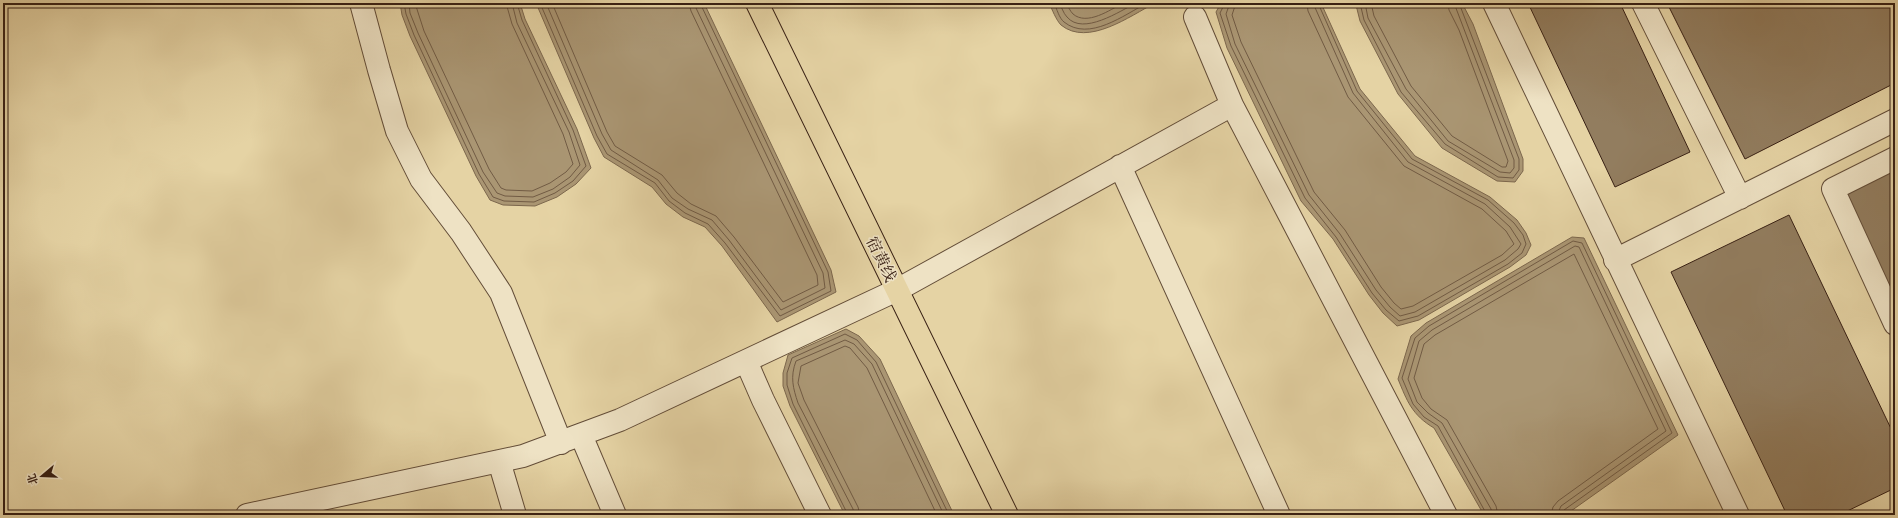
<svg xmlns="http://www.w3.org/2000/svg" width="1898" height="518" viewBox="0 0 1898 518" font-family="'Sorts Mill Goudy','Noto Serif SC',serif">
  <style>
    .water { fill: #aa9673; stroke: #7c674d }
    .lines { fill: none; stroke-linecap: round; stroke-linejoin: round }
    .shore { stroke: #715b44; stroke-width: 1 }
    .building { fill: #927d5f; stroke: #382014 }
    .minor-casing { stroke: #634d38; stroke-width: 24 }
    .major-casing { stroke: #382014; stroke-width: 24 }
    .minor { stroke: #eee2c4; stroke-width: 22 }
    .major { stroke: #e5d3a4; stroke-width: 22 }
    .labels { text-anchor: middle; stroke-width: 3; stroke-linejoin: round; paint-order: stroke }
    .street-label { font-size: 16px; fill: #382014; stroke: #eee2c4 }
  </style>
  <rect width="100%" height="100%" fill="#e5d3a4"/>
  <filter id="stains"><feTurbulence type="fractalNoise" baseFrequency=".005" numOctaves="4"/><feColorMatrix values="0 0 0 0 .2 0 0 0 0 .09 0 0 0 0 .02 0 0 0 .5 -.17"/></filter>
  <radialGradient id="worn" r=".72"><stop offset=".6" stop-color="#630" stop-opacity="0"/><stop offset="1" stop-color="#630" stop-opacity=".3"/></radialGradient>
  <path class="water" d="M400 3H520L525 19 577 129 591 168 576 184 557 197 535 206 503 205 490 200 476 176 410 36 402 15Z
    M536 3H704L831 270 836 292 777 322 722 246 705 227 683 217 666 204 652 187 604 157 594 138Z
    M1049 3H1155C1130 16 1088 47 1061 25 1056 20 1052 9 1049 3Z
    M1221 3H1321L1360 89 1415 156 1490 197 1517 220 1526 233 1531 245 1526 255 1510 267 1419 320 1397 326 1383 313 1369 295 1333 239 1301 201 1227 48 1216 12Z
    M1357 3H1462L1473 24 1523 159V171L1515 182 1497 181 1442 148 1398 94 1360 21 1356 5Z
    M1572 237 1584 238 1678 435 1571 511 1562 515H1484L1434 428C1412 415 1407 401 1398 379L1411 336 1426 323Z
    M846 329 859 336 880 359 954 515H845L790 406 783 386V373L788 355Z"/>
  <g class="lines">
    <path class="shore" d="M404 3 406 14 414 35 479 174 493 197 504 201 534 202 555 193 573 181 586 166 573 130 522 20 517 3
      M409 3 410 13 418 33 483 172 497 193 505 196 533 197 553 189 570 177 580 165 569 132 517 23 512 3
      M415 3 424 31 489 169 501 188 506 190 532 191 550 183 566 172 573 164 563 134 512 24 506 3
      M540 3 597 136 607 154 655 183 669 201 685 213 708 224 725 243 780 316 831 291 828 272 700 3
      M546 3 602 134 611 150 658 180 672 198 688 209 712 220 729 240 781 310 825 288 823 273 696 8 695 3
      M552 3 607 132 615 146 662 175 677 193 691 204 716 216 734 237 783 302 818 285 817 275 691 11 689 3
      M1054 3C1057 9 1059 18 1064 22 1089 42 1124 15 1147 3
      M1059 3C1062 7 1063 13 1067 17 1083 36 1120 11 1136 3
      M1066 3C1068 6 1070 11 1073 14 1087 26 1110 10 1123 3
      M1225 3 1220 13 1231 46 1305 198 1336 237 1372 293 1386 310 1399 321 1418 316 1508 264 1522 253 1526 244 1523 235 1514 223 1488 200 1412 159 1357 91 1318 3
      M1230 3 1226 14 1235 44 1309 195 1340 234 1376 290 1390 307 1400 316 1415 312 1505 260 1518 249 1521 244 1510 227 1485 204 1408 162 1353 93 1313 3
      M1236 3 1232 15 1241 42 1314 192 1345 230 1381 287 1394 303 1401 309 1413 306 1502 255 1514 244 1506 231 1482 209 1404 166 1348 97 1308 11 1307 3
      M1360 3 1364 20 1401 92 1445 144 1498 177 1513 178 1519 170V159L1459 3
      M1365 3 1368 18 1406 89 1448 141 1500 172 1510 173 1514 168V160L1454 3
      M1371 3 1374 16 1411 86 1452 136 1502 167H1506L1508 161 1459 30 1449 10 1448 3
      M848 515 793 404 787 385V373L792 358 845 334 857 340 876 362 949 515
      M854 515 853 509 798 403C793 388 790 377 796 361L845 340 854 344 872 364 944 515
      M860 515 858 507 804 400 798 383 801 366 845 346 850 348 867 368 937 515
      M1487 515 1438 426 1424 417 1413 404 1402 378 1415 338 1429 326 1573 241 1582 243 1672 433 1564 510 1562 515
      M1492 515 1491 509 1442 423 1428 413 1417 402 1408 379 1419 341 1432 330 1575 246 1579 247 1666 431 1561 506 1557 515
      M1498 515 1496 506 1447 420 1431 409 1422 398 1414 378 1424 344 1435 335 1574 254 1658 429 1558 501 1553 507 1551 515"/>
  </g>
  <path class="building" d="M1528 3H1620L1690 152 1615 187Z
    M1667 3H1895V83L1745 159Z
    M1895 170V299L1845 194Z
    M1789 215 1895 437V488L1839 515H1787L1671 272Z"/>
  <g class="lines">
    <defs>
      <path id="minor" d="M361 3 379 70 397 131 421 179 461 232 501 293 561 443
        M1494 3 1738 515
        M1643 3 1740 198
        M1195 17 1232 105 1446 515
        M1895 158 1833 189 1895 324
        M1120 166 1279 515
        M1615 260 1895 120
        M746 361 763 400 820 515
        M581 435 615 515
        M499 461 515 515
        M247 515 523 456 620 420 897 290 1232 105"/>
      <path id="major" d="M757 3 1007 515"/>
    </defs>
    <use href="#minor" class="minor-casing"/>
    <use href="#major" class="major-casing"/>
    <use href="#minor" class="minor"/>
    <use href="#major" class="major"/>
  </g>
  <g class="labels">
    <g class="street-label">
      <text transform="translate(882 259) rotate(64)" y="6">宿黄线</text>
    </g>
  </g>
  <rect width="1898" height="518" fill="none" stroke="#e5d3a4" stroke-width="16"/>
  <rect x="4" y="4" width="1890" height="510" fill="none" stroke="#382014" stroke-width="2"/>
  <rect x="8" y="8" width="1882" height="502" fill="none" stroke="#382014"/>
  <g transform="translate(42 476) rotate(251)" stroke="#eee2c4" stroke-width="3" paint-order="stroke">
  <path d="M0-3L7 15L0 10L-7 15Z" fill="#382014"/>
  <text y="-6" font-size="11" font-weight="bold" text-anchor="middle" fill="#382014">北</text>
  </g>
  <rect width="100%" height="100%" filter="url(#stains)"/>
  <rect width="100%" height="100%" fill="url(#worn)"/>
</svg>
